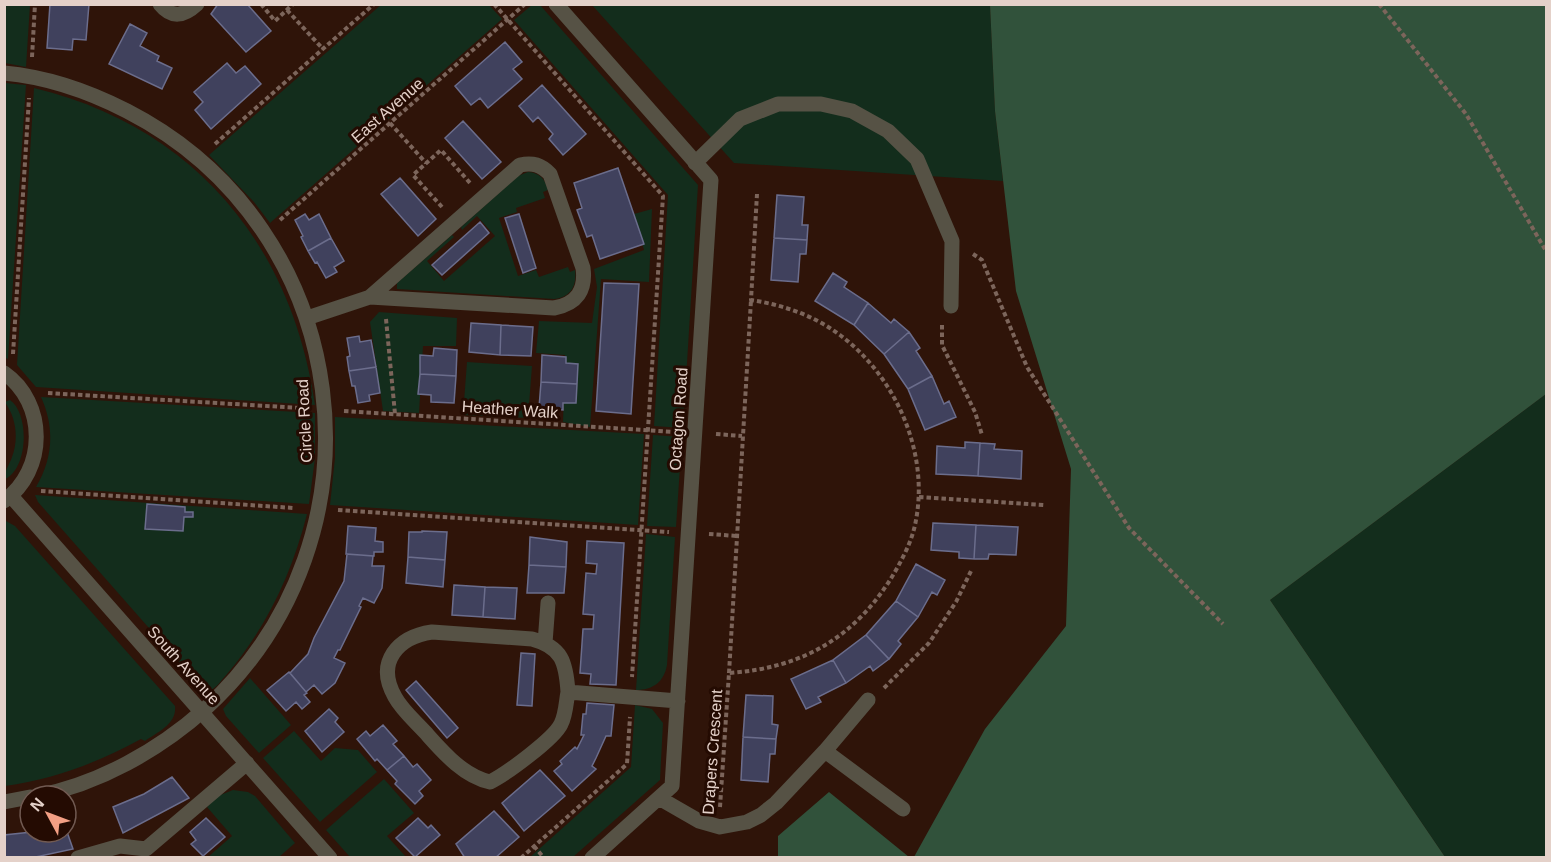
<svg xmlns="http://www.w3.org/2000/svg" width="1551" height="862" viewBox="0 0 1551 862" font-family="Helvetica,sans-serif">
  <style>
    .green { fill: #132d1c }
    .forest { fill: #31523b }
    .building { fill: #40415d; stroke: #6b6d8c; stroke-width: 1.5 }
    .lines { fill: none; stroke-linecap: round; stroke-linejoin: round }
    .path { stroke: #7c655b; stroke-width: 4; stroke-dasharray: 4.5 3; stroke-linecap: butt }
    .minor { stroke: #565245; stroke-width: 15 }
    .labels { text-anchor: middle; stroke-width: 6; stroke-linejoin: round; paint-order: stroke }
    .street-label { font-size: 16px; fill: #e4d1c9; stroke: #240b02 }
  </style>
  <rect width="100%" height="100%" fill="#2f1409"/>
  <path class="green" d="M5 4 30 5 26 67 5 63Z
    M382 4 489 5 502 19 270 223 254 202 209 155Z
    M532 5H540L698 185 683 428 654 426 668 195 514 20Z
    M592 5H990L995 111 1003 181 734 163Z
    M5 83 26 85 8 359 4 357Z
    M34 88C193 126 292 244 315 405L36 387 17 365Z
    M528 172C540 173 545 179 548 190L543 192 545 198 516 208 517 212 499 218 518 276 536 270 539 277 568 267 570 272 575 270C577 286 571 297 554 299L397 289V283L452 235 454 237 427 261 444 281 495 236 477 216 462 230 461 227 518 176Z
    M652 209 649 282 601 279 590 427 563 422 565 355 536 353 539 321 592 323 597 287 594 269 644 250 634 214Z
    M379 312 457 318 456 346H423L419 413 383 411 370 322Z
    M467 362 532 366 528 418 463 415Z
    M1546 394V857H1445L1270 600Z
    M41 397 315 413V458L309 504 36 487C53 458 55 428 41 397Z
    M10 400C30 414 28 469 5 479 4 471 9 466 12 457 19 438 16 418 5 402Z
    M335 417 644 434 638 525 330 505 335 458Z
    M653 435 682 437 676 527 647 526Z
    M35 495 307 514C292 573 267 627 227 674 221 680 216 690 207 691L200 686 38 502Z
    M6 521 15 526 175 706C177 724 158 732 145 741L141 739C97 763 54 779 5 786Z
    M646 534 675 537 667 665C664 682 653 690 636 690Z
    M250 678 291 725 259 753 226 716 223 709Z
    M635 705 652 709 663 723 660 780 573 857 529 858 631 767Z
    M294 731 321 761 335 748 358 750 377 772 320 822 263 758Z
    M384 779 414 813 387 836 406 857H350L326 830Z
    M233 790 248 792 255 796 295 843 279 857H208L232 836 207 807 218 796Z"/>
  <path class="forest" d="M990 5H1546V394L1270 600 1445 857H914L985 729 1066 626 1071 469 1016 291 995 111Z
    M829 792 909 857H778V836Z"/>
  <path class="building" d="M50 4H89L86 40 73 39 72 50 47 48Z
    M218 4H247L271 31 246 52 211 14Z
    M130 24 147 33 140 46 159 56 157 61 172 68 162 89 109 64Z
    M505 42 522 62 513 69 522 79 488 108 480 98 471 105 455 86Z
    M227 63 236 73 245 66 261 84 211 129 195 110 203 102 194 92Z
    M542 85 586 134 563 155 549 139 553 134 538 117 533 122 519 106Z
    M463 121 501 162 482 179 445 138Z
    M618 168 644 244 600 259 592 235 587 237 577 210 582 208 574 183Z
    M400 178 436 219 418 236 381 194Z
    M777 195 804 197 802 225H808L807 240 774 238Z
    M305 214 309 220 319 214 331 238 308 251 301 237 303 236 295 220Z
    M519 214 536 268 523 273 505 218Z
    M480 222 489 233 442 275 432 265Z
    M331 238 344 261 334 267 337 272 326 278 317 262 315 263 308 251Z
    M774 238 807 240 806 254H800L798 282 771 280Z
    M833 273 847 282 844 287 868 303 854 325 815 301Z
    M604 283 639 284 631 414 596 411Z
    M868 303 891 323 894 319 909 332 884 354 854 325Z
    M471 323 501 325 500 355 469 352Z
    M501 325 533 327 531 356 500 355Z
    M909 332 920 348 916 351 932 376 908 389 884 354Z
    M359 336 360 342 371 340 376 367 349 371 347 357 350 356 347 338Z
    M434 348 457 350 456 376 420 374V355L433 356Z
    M542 355 566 357V363L578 364 577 384 541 382Z
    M376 367 380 393 369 395 370 401 358 403 355 386H352L349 371Z
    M420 374 456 376 454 403 431 402V395L418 394Z
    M932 376 944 404 949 401 956 417 925 430 908 389Z
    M541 382 577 384 576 403H563V410L539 408Z
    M965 442 980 443 978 476 936 474 937 446 965 448Z
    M980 443 995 444 994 449 1022 451 1021 479 978 476Z
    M147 504 185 507V512H193V517H184L183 531 145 529Z
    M933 523 976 525 974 559 959 558V552L931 550Z
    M976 525 1018 527 1016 555 989 554 988 559H974Z
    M348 526 376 528 375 541 383 542V552H374V556L346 554Z
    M422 531 447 532 445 560 408 557 409 532H422Z
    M530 537 567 542 566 567 529 565Z
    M587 541 624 543 616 685 590 684 591 674 580 673 583 629H593L594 615 583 614 586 573 596 574 597 564 586 563Z
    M347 554 373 556 372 566H384L382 588 374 603 363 598 359 606 361 607 340 650H338L334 658 345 663 335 683 322 694 314 685 306 692 290 673 308 654 314 638 344 581Z
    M408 557 445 560 443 587 406 583Z
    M916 564 945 580 937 595 932 592 918 617 896 601Z
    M529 565 566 567 564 593H527Z
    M454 585 485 587 483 617 452 615Z
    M485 587 517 588 515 619 483 617Z
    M896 601 918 617 898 641 901 644 889 659 866 635Z
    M866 635 889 659 873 671 870 666 846 683 833 660Z
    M521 653 535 654 532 706 517 705Z
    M833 660 846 683 818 697 821 702 806 709 791 679Z
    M289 672 307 693 304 695 310 702 302 709 296 702 286 711 267 690Z
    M416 681 458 728 447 738 406 690Z
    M746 695 773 696 772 724 778 725 776 739 743 737Z
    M587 703 614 705 611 736H606L596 758 592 766 596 769 572 791 554 771 562 764 560 761 575 747 577 749 584 735H581L583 714H586Z
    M329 709 338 718 335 722 344 732 322 752 305 731Z
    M383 725 397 741 393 744 404 756 387 770 377 759 375 761 357 739 366 731 370 736Z
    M743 737 776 739 775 754H770L768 782 741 780Z
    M404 756 413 767 417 764 431 780 419 791 423 796 415 804 395 784 397 781 387 770Z
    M540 770 565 796 524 831 502 803Z
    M172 777 189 798 123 833 113 807 144 794Z
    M494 811 519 837 495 858H465L456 844Z
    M206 818 225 837 203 856 191 844 196 840 190 832Z
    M418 818 428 828 431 825 440 835 415 857 396 838Z
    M66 829 73 849 31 858H4V835L32 832H66Z"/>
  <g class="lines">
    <path class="path" d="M261 4 275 21 293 4
      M494 4 663 196 632 677
      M1379 4 1466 114 1546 251
      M287 10 323 49
      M32 57 35 4
      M390 123 426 163
      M215 144 374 4
      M442 207 413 175 441 150 470 183
      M280 220 525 4
      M973 254 982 260 1027 367 1129 528 1223 624
      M386 319 395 414
      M942 325V345L975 412 982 435
      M13 354 29 98
      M48 393 301 408
      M344 411 675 432
      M716 434 742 436
      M41 491 294 508
      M919 497 1044 505
      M338 510 669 532
      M709 534 737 536
      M729 673 751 300
      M884 688 929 643 956 602 972 569
      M720 807 729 673C804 668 858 636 896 570 905 554 913 538 916 520 929 451 895 376 840 335 813 315 783 305 751 300L757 194
      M534 846 544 858
      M521 858 627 764 630 717"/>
    <path class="minor" d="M160 4C172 19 184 16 197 4
      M556 4 711 180 672 786 592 858
      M4 73C48 77 88 91 127 111 355 228 394 537 205 709 159 750 99 784 37 796
      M695 163 740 119 778 104H821L852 111 888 131 917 159 952 241 951 306
      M307 318 370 297 520 165C533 162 541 165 550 174L583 268C586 290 577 304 554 308L370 297
      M4 373C47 403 47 470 4 501
      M11 496 330 858
      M545 643 548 603
      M568 692C566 702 566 714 561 724 554 739 506 774 490 782 463 776 443 752 425 732 415 721 402 710 395 697 375 662 398 637 432 632L532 639C562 647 566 662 568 692L678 701
      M825 751 903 809
      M659 798 699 821 720 827 747 822 761 815 776 803 825 751 868 700
      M4 802 30 797
      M78 858 120 846 146 849 247 763"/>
  </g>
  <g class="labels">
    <g class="street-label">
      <text transform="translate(387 110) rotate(-41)" y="6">East Avenue</text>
      <text transform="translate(510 409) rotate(4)" y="6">Heather Walk</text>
      <text transform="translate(678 419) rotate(-86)" y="6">Octagon Road</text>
      <text transform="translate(304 421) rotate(-93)" y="6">Circle Road</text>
      <text transform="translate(184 665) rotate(48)" y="6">South Avenue</text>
      <text transform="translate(712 752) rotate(-86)" y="6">Drapers Crescent</text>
    </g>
  </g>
  <rect width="1551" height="862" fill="none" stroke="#e4d1c9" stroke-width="12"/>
  <g transform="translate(48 814) rotate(311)"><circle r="28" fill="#240b02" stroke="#715a52" stroke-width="1.5"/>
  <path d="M0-4.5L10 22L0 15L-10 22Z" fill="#f39f84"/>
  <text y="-9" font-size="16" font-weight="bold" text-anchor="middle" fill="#e4d1c9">N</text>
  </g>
</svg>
